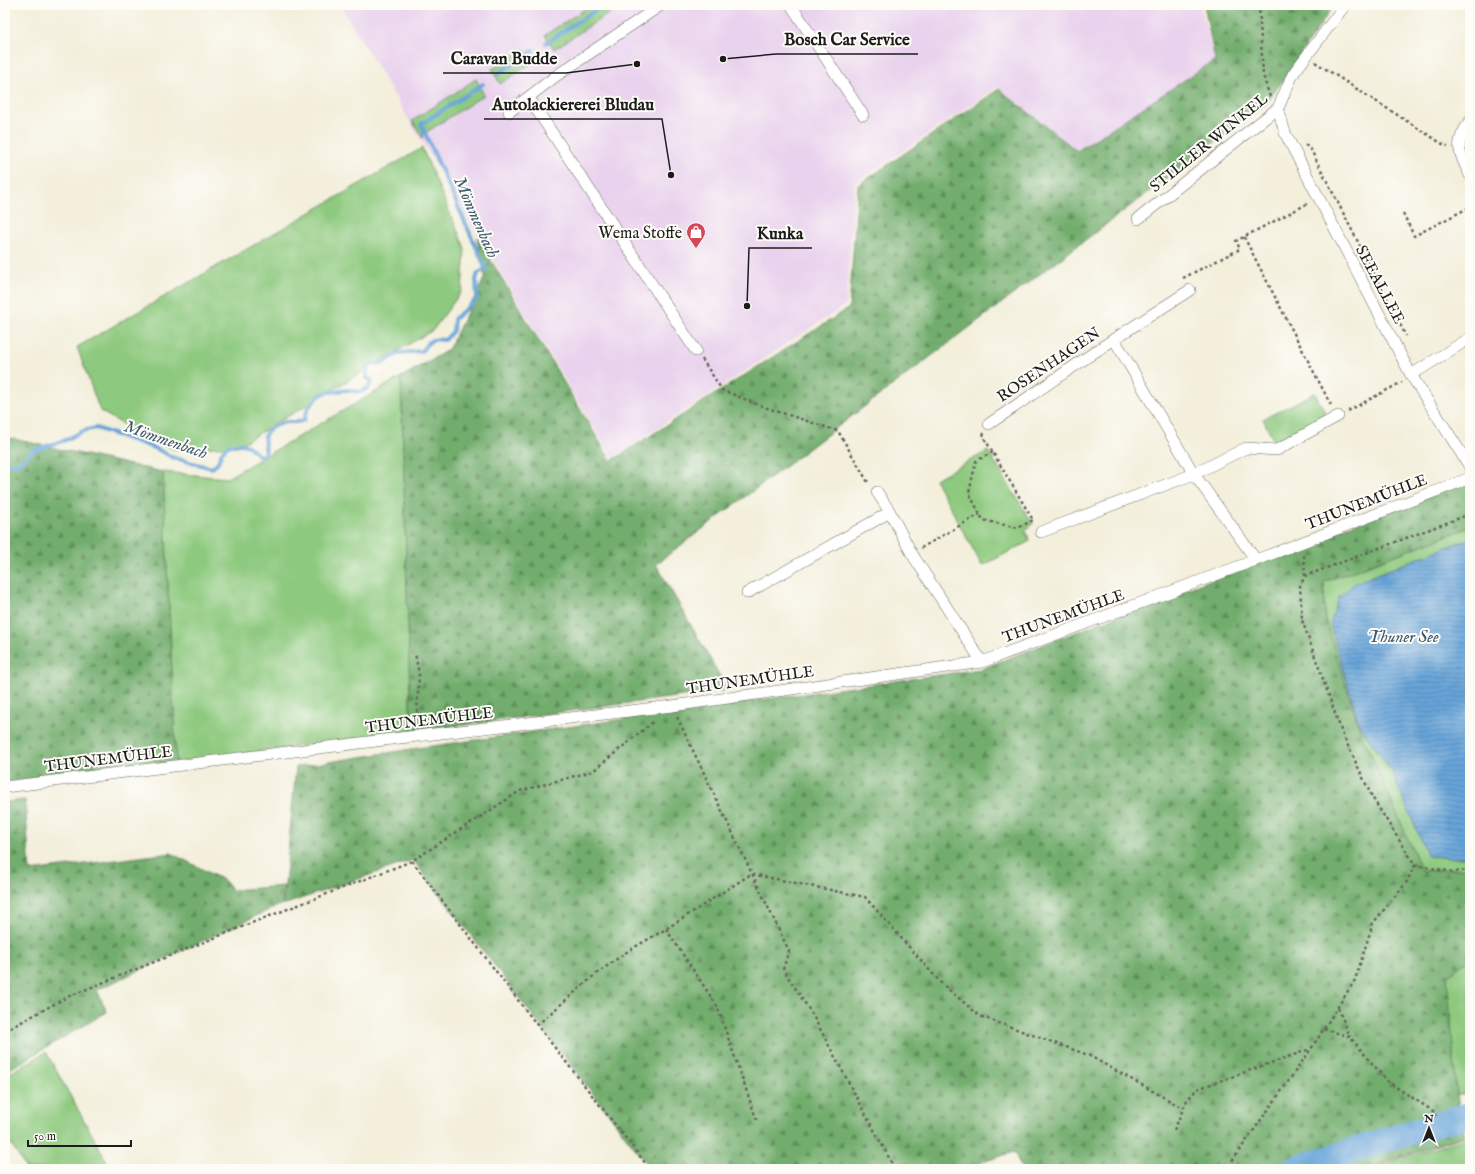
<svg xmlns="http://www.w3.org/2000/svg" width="1475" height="1174" viewBox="0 0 1475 1174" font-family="'IM FELL English',serif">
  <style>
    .built { fill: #e9d2ed }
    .green { fill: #8dc97e; stroke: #54724d }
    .forest { fill: url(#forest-firs); stroke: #476444 }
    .water { fill: url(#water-rules); stroke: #42607a }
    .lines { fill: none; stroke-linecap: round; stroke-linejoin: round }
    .stream { stroke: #68a4d9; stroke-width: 4 }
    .river { stroke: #68a4d9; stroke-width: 25 }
    .minor-casing { stroke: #67665f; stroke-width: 12 }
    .path { stroke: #67665f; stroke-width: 2.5; stroke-dasharray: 3 3; stroke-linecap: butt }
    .minor { stroke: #fff; stroke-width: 11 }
    .labels { text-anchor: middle; stroke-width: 4; stroke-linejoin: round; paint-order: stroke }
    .street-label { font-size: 16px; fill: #1c1c1c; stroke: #fdfcf7 }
    .poi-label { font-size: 16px; fill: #1c1c1c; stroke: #fdfcf7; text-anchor: end }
    .water-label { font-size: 17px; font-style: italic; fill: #3e5971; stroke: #fdfcf7 }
    .leader { fill: none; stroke: #1c1c1c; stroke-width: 1.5 }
    .callout-dot { fill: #1c1c1c; stroke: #fdfcf7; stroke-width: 1.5 }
    .callout-label { font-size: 17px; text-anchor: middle; font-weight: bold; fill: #1c1c1c; stroke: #fdfcf7; stroke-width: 4; stroke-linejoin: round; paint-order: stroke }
  </style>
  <defs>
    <pattern id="forest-firs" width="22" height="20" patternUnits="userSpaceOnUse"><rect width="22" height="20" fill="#72ad6d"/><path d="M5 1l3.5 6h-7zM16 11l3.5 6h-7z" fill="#5d8c59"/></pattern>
    <pattern id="water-rules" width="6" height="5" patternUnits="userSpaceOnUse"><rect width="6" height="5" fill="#68a4d9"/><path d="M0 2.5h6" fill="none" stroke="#5585af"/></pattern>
  </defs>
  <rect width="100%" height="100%" fill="#fdfcf7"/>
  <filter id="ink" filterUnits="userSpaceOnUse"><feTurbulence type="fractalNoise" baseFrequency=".025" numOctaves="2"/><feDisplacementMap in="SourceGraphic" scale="8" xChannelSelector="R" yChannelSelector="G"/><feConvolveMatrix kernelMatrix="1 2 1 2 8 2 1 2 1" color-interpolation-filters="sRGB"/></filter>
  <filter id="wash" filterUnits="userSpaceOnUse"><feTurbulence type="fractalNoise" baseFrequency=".012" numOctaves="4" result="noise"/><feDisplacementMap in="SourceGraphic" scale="16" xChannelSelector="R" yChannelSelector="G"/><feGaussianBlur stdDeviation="0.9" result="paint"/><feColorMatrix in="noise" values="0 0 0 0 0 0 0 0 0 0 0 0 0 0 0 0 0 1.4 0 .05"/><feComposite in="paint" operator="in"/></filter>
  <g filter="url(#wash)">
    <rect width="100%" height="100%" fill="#f3efdb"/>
    <path class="built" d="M340 5H1200L1216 63 1077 151 998 87 855 183 846 305 612 458Z"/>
    <path class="green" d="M591 5H622L554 49 545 35Z
      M524 49 532 63 500 84 492 69Z
      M476 79 484 95 422 135 423 138 412 121Z
      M422 148 465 248 462 291 433 330 238 446 174 449 131 429 100 411 77 347Z
      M401 377 411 732 176 762 163 472 227 478Z
      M1315 393 1328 418 1276 445 1263 419Z
      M988 451 1033 524 1025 530 1030 541 982 566 935 479Z
      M1470 527V538L1355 583 1359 724 1392 772 1428 856 1459 858 1470 856V868L1422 871 1360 730 1324 618V582Z
      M1470 959V1092L1457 1095 1447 975Z
      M46 1052 111 1169H26L5 1133V1076Z
      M1470 1137V1169H1381L1380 1166Z"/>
    <path class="forest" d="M1204 5H1334L1268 102 656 564 728 690 411 732 401 377 448 350 485 277 477 237 611 461 849 308 858 185 999 89 1077 151 1215 60Z
      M5 437 163 472 176 762 5 782Z
      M1470 479V527L1324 582 1325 618 1360 730 1422 871 1470 868V959L1447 976 1457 1095 1465 1136 1378 1165 1379 1169H1022L1014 1152 960 1169H651L413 860 283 905 296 767 418 748 981 669Z
      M25 800 30 871 171 853 225 881 232 890 284 886 282 904 97 990 107 1012 5 1072V802Z"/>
    <path class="water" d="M1470 538V856L1459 858 1428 856 1392 772 1359 724 1330 624 1339 597 1355 583Z"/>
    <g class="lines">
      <path class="stream" d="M546 43 603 5
        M497 74 533 51
        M5 464 8 463 17 464 34 450 66 440 83 431 96 428 155 448 174 458 212 468C220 462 218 460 222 452 228 443 242 441 251 448 254 451 255 454 260 456L265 454C267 447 263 442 265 435 267 429 279 423 286 422 294 421 296 424 304 420L308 408 322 393 347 390 360 392 368 388 372 381 366 377 368 367 374 363 381 364 399 353 422 351C429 340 432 338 445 340L453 331 454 319 477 299 476 280 478 273 486 269 421 124 483 84"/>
      <path class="river" d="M1293 1169 1470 1114"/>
    </g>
  </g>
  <g filter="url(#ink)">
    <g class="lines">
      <defs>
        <path id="minor" d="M791 5 863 115
          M529 98 696 351
          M1278 108 1285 133 1411 375 1470 467
          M509 112 556 76 661 5
          M1470 121C1454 143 1458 151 1470 175
          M1138 219 1278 108 1293 74 1345 5
          M1114 339 1194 474 1256 560
          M1411 375 1470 338
          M989 424 1114 339 1190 290
          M877 492 890 512 912 554 982 662
          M1041 532 1194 474 1246 448 1277 450 1338 416
          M747 593 890 512
          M5 787 408 737 672 706 982 662 1256 560 1470 478"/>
      </defs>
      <use href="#minor" class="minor-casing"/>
      <path class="path" d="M1259 5 1263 75 1270 97
        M1315 62 1444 145 1448 146
        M1305 145 1310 148 1406 336
        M1403 213 1414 236 1470 207
        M1244 237 1332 407
        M1183 278 1240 249 1236 241 1309 203
        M702 359 722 390 767 408 838 431 869 484
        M1348 411 1402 382
        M984 433 983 436 1033 520
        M993 452 976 461 969 493 983 520 1018 528 1033 520
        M1470 514 1305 576 1300 586 1302 620 1342 733 1372 797 1415 865 1453 872 1470 870
        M921 548 980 514
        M1304 555 1305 576
        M677 717 789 951 783 969 812 1014 895 1169
        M414 724 417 713 419 674 415 653
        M412 861 537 1025 650 1169
        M666 929 717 1006 757 1121
        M1338 1008 1350 1037
        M537 1025 596 974 628 951 666 929 751 874 865 897 941 983 980 1016 1088 1055 1183 1108
        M1324 1029 1350 1037 1388 1082 1433 1111 1436 1116
        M5 1031 67 997 249 924 412 861 520 791 593 771 654 721
        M1174 1130 1187 1100 1197 1089 1310 1049
        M1232 1161 1311 1049 1355 980 1373 923 1406 883 1415 865"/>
      <use href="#minor" class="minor"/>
    </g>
  </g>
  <defs>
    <symbol id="shop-pin" viewBox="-11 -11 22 30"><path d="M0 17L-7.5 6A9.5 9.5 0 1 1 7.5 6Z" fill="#d1495b" stroke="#fdfcf7"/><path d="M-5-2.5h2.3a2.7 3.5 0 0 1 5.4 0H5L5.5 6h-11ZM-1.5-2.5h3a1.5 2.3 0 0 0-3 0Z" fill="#fff"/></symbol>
  </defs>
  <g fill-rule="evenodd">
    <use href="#shop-pin" x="685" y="221" width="22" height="30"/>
  </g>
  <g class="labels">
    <g class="street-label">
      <text transform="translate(1208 142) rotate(-39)" y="6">STILLER WINKEL</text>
      <text transform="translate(1381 284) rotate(62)" y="6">SEEALLEE</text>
      <text transform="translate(1048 364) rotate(-34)" y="6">ROSENHAGEN</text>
      <text transform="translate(1366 501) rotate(-21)" y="6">THUNEMÜHLE</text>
      <text transform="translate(1063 615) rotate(-20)" y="6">THUNEMÜHLE</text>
      <text transform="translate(750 679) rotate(-8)" y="6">THUNEMÜHLE</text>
      <text transform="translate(429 719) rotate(-7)" y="6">THUNEMÜHLE</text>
      <text transform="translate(108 758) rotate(-7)" y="6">THUNEMÜHLE</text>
    </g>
    <g class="poi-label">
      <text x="682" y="238">Wema Stoffe</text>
    </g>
    <g class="water-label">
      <text transform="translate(477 217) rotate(66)" y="6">Mömmenbach</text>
      <text transform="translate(166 439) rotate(19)" y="6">Mömmenbach</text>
      <text x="1403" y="642">Thuner See</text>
    </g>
  </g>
  <path class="leader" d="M723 59L776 54H918M637 64L566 73H443M671 175L662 119H484M747 306L749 248H812"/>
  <g class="callout-dot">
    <circle cx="723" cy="59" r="4"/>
    <circle cx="637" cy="64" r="4"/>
    <circle cx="671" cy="175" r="4"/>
    <circle cx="747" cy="306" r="4"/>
  </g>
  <g class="callout-label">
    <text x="847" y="45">Bosch Car Service</text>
    <text x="504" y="64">Caravan Budde</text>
    <text x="573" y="110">Autolackiererei Bludau</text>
    <text x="780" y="239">Kunka</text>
  </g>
  <rect width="1475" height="1174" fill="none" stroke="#fdfcf7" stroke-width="20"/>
  <g transform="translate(1429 1128)" stroke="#fdfcf7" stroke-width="3" paint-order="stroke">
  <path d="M0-3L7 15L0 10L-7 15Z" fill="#1c1c1c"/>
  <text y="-6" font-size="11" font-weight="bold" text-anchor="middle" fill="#1c1c1c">N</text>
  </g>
  <path d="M28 1140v6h103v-6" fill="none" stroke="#1c1c1c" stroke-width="2"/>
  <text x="34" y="1140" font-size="12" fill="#1c1c1c" stroke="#fdfcf7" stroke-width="3" paint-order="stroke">50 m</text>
</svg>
